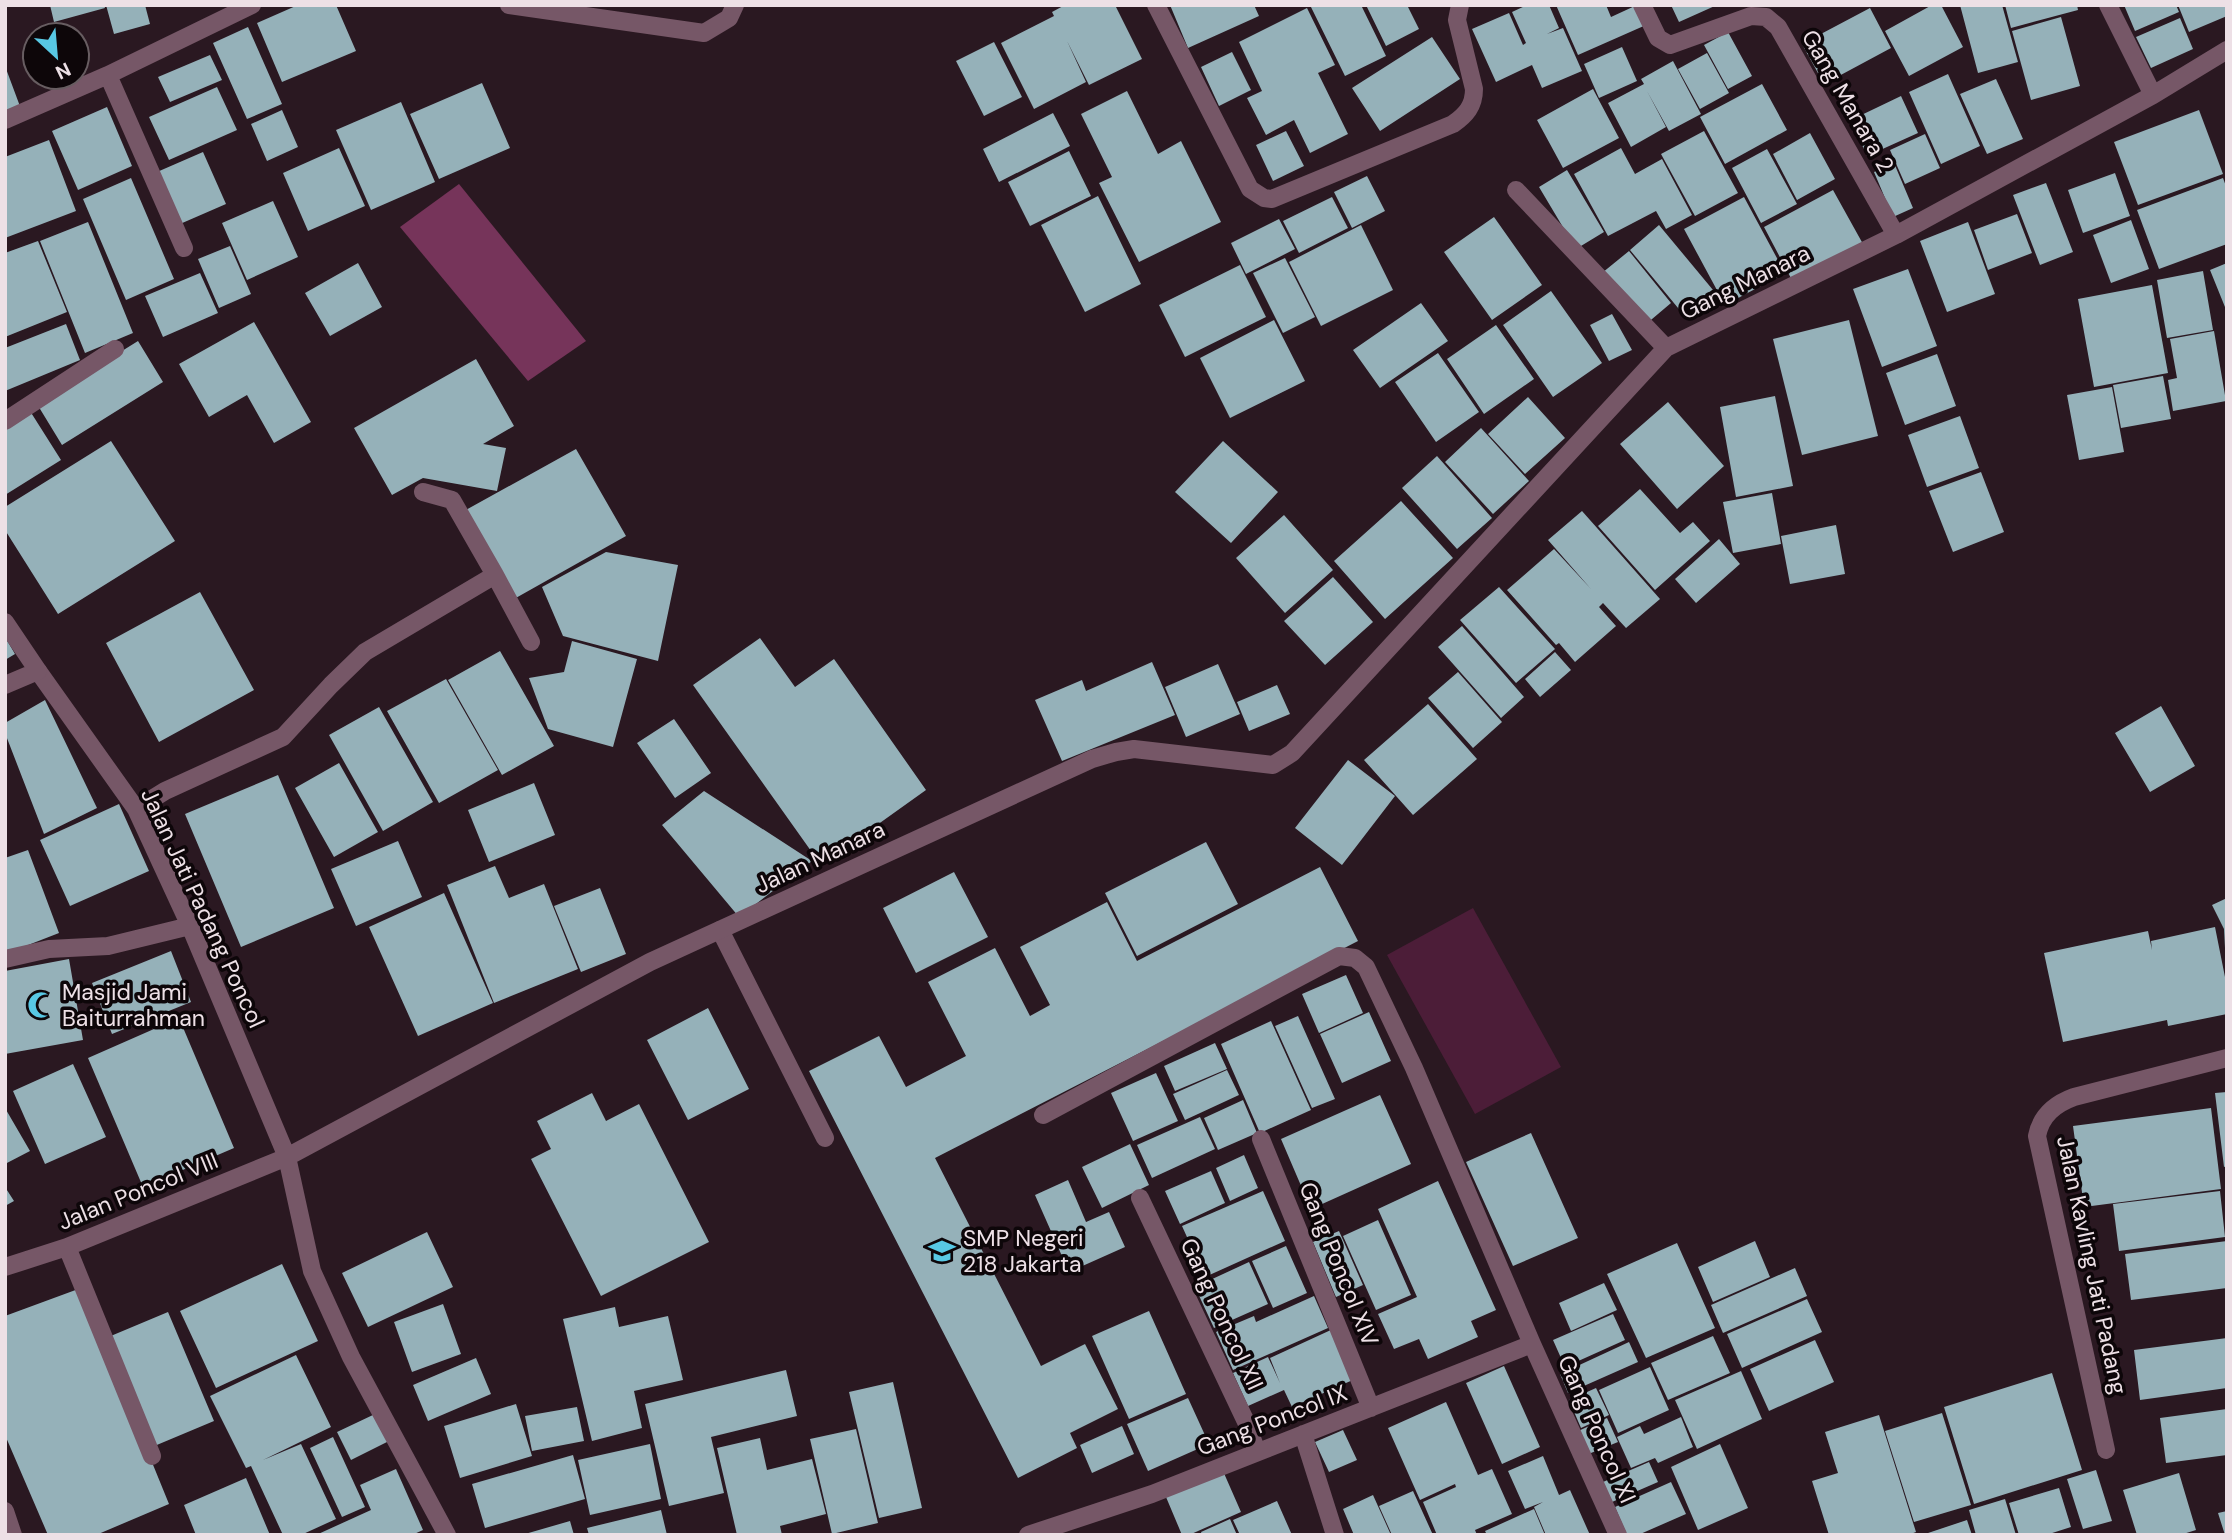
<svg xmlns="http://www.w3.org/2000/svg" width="2232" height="1540" viewBox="0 0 2232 1540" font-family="'DM Sans',sans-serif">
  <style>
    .green { fill: #4c1d38 }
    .water { fill: #76345a }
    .building { fill: #95b1b9 }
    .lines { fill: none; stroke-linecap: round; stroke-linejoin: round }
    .service { stroke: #765767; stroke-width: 18 }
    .minor { stroke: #765767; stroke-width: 18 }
    .tertiary { stroke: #765767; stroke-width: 18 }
    .labels { text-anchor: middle; stroke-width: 7; stroke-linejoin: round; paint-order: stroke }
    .street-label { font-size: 23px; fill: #ede0e6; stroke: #0d0609 }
    .poi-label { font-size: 23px; fill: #ede0e6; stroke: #0d0609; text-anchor: start }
  </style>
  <rect width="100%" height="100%" fill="#2a1821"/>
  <path class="green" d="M1473 908 1561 1067 1475 1114 1387 955Z"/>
  <path class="water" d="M459 184 586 341 528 381 400 227Z"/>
  <path class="building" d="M50 5H104L105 8 54 22Z
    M106 5H145L150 24 114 34Z
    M298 5H336L356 51 282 82 257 23Z
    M1065 5H1115L1142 59 1089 85 1067 41 1086 82 1034 109 1001 43 1054 16 1052 12Z
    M1170 5H1254L1259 16 1188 48Z
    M1310 5H1361L1386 56 1345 76Z
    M1366 5H1407L1419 29 1386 46Z
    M1527 5H1549L1559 28 1547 34 1563 28 1582 71 1542 88 1532 65 1496 82 1472 29 1509 13 1523 45 1526 43 1512 12Z
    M1556 5H1606L1611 17 1637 5 1646 25 1578 55Z
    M1671 5H1717L1679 22Z
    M1932 5H1941L1963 47 1909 76 1885 31Z
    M1960 5H2002L2018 62 1978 73Z
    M2005 5H2077L2078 10 2011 28Z
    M2124 5H2176L2179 12 2135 31Z
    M2178 5H2227V16L2189 32Z
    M1307 8 1335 65 1318 73 1348 134 1310 153 1294 120 1266 135 1247 98 1262 91 1239 42Z
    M1870 8 1891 48 1824 84 1802 44Z
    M2061 17 2080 86 2031 100 2012 31Z
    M2180 18 2193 49 2151 68 2136 37Z
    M248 27 282 104 247 119 213 43Z
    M1728 32 1752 76 1728 89 1704 45Z
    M1432 37 1460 79 1380 131 1352 88Z
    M994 42 1022 97 984 116 956 61Z
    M1622 47 1637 81 1599 98 1584 64Z
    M1232 52 1251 90 1219 106 1201 67Z
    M1707 53 1729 93 1700 109 1678 69Z
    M210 55 222 80 170 102 158 77Z
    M1673 61 1701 114 1669 131 1647 91 1666 127 1631 147 1608 103 1644 84 1641 79Z
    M5 66 21 109 5 115Z
    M1948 74 1980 146 1941 164 1909 92Z
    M1996 79 2023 139 1987 154 1960 94Z
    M482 83 510 148 439 179 410 114Z
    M1762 84 1787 130 1725 164 1700 117Z
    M217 87 237 130 169 160 149 117Z
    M1593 89 1619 138 1563 168 1537 120Z
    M1127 91 1158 154 1181 141 1221 222 1139 262 1099 183 1112 177 1081 114Z
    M1901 96 1918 133 1867 156 1851 120Z
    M401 102 435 182 371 210 336 130Z
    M107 107 132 166 78 190 52 131Z
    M282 110 298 147 267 161 251 124Z
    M2199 110 2223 174 2138 205 2114 142Z
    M1053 113 1070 146 999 182 983 149Z
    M1286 131 1304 166 1273 181 1256 145Z
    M1704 131 1738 193 1695 216 1661 154Z
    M1810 133 1835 179 1797 200 1773 154Z
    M1925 134 1940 168 1905 184 1890 150Z
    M49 140 76 211 5 238V157Z
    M339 148 365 206 308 231 283 173Z
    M1621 148 1635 174 1662 159 1692 215 1666 229 1656 211 1608 236 1574 174Z
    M1767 149 1797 204 1761 223 1732 168Z
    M1069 151 1091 196 1030 226 1008 182Z
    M203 152 226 204 180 224 157 172Z
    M1894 163 1913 208 1893 217 1874 172Z
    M1567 170 1604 232 1576 249 1539 187Z
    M2115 173 2130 216 2083 233 2068 190Z
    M1367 176 1385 211 1352 228 1334 192Z
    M131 178 174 279 126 300 83 199Z
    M2223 178 2227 189V244L2159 269 2137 210Z
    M2046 183 2073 252 2040 265 2013 195Z
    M1833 190 1863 244 1793 282 1764 227Z
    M1098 196 1141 284 1085 312 1041 225Z
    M1332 197 1348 228 1299 253 1283 221Z
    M1744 197 1785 273 1725 305 1684 229Z
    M273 201 298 257 247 280 222 223Z
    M2017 214 2032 253 1988 270 1974 230Z
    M1494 217 1542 285 1492 320 1444 252Z
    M1279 219 1295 249 1246 274 1231 243Z
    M2131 220 2149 269 2111 283 2093 235Z
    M88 222 133 333 85 353 40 241Z
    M1968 222 1995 294 1947 312 1920 241Z
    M1361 225 1393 290 1321 326 1289 262Z
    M1659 225 1718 296 1688 320 1630 250Z
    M38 241 67 312 5 337V253Z
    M230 246 251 294 219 308 198 259Z
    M1629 251 1671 303 1645 325 1602 273Z
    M1285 258 1315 317 1283 333 1253 273Z
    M358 263 382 307 330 336 305 293Z
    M2227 263V312L2210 270Z
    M1240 265 1266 317 1185 357 1159 305Z
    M1908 269 1937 346 1882 367 1853 289Z
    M2203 271 2213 330 2167 338 2157 280Z
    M200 273 218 313 163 337 145 296Z
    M2152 285 2168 373 2094 387 2078 299Z
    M1551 291 1602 363 1553 397 1503 325Z
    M1421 303 1448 341 1380 388 1353 350Z
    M1612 314 1632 350 1609 361 1590 325Z
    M1274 320 1305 381 1230 418 1200 358Z
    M1849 320 1878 436 1802 455 1773 339Z
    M254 322 311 422 274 443 247 395 209 417 179 364Z
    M66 324 80 360 5 391V348Z
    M1496 325 1534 379 1484 414 1447 359Z
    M2214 331 2226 401 2173 411 2168 380 2177 378 2170 339Z
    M138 341 163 382 62 445 37 404Z
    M1438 353 1479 412 1436 442 1395 382Z
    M1937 354 1956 406 1905 425 1886 373Z
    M476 359 514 426 483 444 506 448 497 491 423 478 392 495 354 428Z
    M2163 376 2171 419 2121 428 2113 385Z
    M2112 387 2124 452 2079 460 2067 395Z
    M1775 396 1793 486 1736 497 1720 407Z
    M1528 397 1565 438 1525 474 1488 434Z
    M1668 402 1724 466 1677 509 1620 444Z
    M30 411 61 460 5 495V426Z
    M1960 416 1979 468 1927 487 1908 435Z
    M1481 428 1529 481 1493 514 1445 462Z
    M111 441 175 541 58 614 5 530V507Z
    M1223 441 1278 492 1231 543 1175 492Z
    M576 449 626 536 514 599 464 511Z
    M1437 456 1492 518 1457 549 1402 488Z
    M1981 472 2004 532 1953 552 1929 491Z
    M1640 489 1680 533 1693 522 1710 541 1655 590 1598 526Z
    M1772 493 1781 544 1733 553 1723 502Z
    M1401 501 1453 558 1385 619 1334 561Z
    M1582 511 1660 599 1626 628 1603 603 1599 607 1616 626 1575 662 1559 643 1556 645 1507 590 1554 549 1591 589 1548 540Z
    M1284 515 1333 570 1285 613 1236 558Z
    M1836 525 1845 574 1790 584 1781 536Z
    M1719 539 1740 564 1696 603 1675 579Z
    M606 552 678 565 658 661 563 636 542 587Z
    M1333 577 1373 622 1325 665 1284 621Z
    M1499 587 1555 649 1516 683 1460 620Z
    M200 592 254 690 159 742 106 643Z
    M1462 626 1524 697 1501 718 1438 647Z
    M5 637 15 654 5 660Z
    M760 638 795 687 834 659 926 790 821 865 693 685Z
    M572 641 637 659 613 747 548 729 529 678 564 672Z
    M500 651 554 746 502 775 448 680Z
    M1555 652 1571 670 1540 697 1525 679Z
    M1152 662 1175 715 1062 761 1035 700 1082 680 1086 691Z
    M1218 664 1240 714 1186 737 1165 687Z
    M1458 672 1502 722 1473 748 1428 698Z
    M446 679 498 770 439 803 387 711Z
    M1277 685 1290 714 1249 731 1237 702Z
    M45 700 97 808 44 834 5 733V723Z
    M1428 704 1477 759 1413 815 1364 760Z
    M2161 706 2195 766 2150 792 2115 733Z
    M379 707 433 802 383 831 329 735Z
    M674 719 711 773 675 798 637 743Z
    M1348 760 1395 796 1342 865 1295 828Z
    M339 763 378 832 334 857 295 788Z
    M278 775 334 908 241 947 185 814Z
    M534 783 555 835 489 862 468 810Z
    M704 791 812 861 739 917 662 825Z
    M119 804 149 871 70 906 40 840Z
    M398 841 422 897 356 926 331 869Z
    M1206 842 1238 904 1137 956 1105 893Z
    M28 850 59 933 5 954V858Z
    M495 866 509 898 544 884 578 969 494 1003 447 885Z
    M1320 867 1358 941 935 1158 1041 1366 1085 1344 1118 1409 1070 1433 1077 1448 1018 1478 809 1071 879 1036 906 1087 966 1056 928 982 995 948 1030 1016 1050 1005 1020 947 1107 902 1137 961Z
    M954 872 988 937 916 973 883 908Z
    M600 888 626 954 581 972 554 906Z
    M444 893 493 1003 418 1036 369 927Z
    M2227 898V948H2225L2224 929 2212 905Z
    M2215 927 2227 987V1014L2168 1026 2167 1020 2063 1042 2044 953 2148 931 2152 950 2151 941Z
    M171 951 191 1002 112 1034 92 983Z
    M69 959 83 1040 5 1054V971Z
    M1346 975 1363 1013 1319 1033 1302 994Z
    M708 1008 749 1089 688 1120 647 1040Z
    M1369 1012 1391 1061 1342 1083 1320 1034Z
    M1298 1016 1335 1099 1312 1108 1275 1026Z
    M179 1018 234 1148 143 1187 88 1058Z
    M1271 1021 1311 1110 1260 1133 1221 1044Z
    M1215 1043 1227 1069 1175 1091 1164 1066Z
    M73 1064 106 1137 45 1164 13 1091Z
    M1227 1070 1239 1095 1185 1120 1173 1094Z
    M1156 1073 1178 1121 1133 1141 1111 1093Z
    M2227 1092V1166L2224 1167 2215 1093Z
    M592 1093 606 1121 639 1104 709 1242 601 1296 531 1159 551 1149 537 1121Z
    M1380 1095 1411 1164 1311 1209 1281 1139Z
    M1243 1100 1257 1133 1218 1150 1204 1118Z
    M5 1108 30 1151 5 1164Z
    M2211 1108 2221 1189 2084 1207 2073 1126Z
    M1200 1117 1215 1149 1152 1178 1137 1145Z
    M1531 1133 1578 1238 1513 1266 1466 1162Z
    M1130 1144 1149 1185 1102 1208 1082 1167Z
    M1244 1155 1258 1188 1230 1201 1216 1168Z
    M1211 1171 1225 1203 1180 1224 1165 1191Z
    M1068 1180 1086 1222 1109 1212 1125 1247 1069 1272 1035 1195Z
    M1438 1181 1496 1310 1471 1321 1478 1337 1428 1359 1419 1339 1394 1349 1378 1314 1417 1297 1378 1209Z
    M5 1187 14 1201 5 1206Z
    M1263 1191 1285 1241 1205 1277 1182 1226Z
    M2220 1191 2225 1237 2119 1251 2113 1204Z
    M1378 1220 1411 1295 1376 1310 1343 1236Z
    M1339 1231 1363 1285 1336 1297 1313 1242Z
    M427 1232 453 1287 368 1327 342 1273Z
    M1755 1241 1770 1277 1713 1302 1698 1267Z
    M2227 1241V1288L2131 1300 2125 1254Z
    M1677 1243 1715 1328 1646 1358 1607 1274Z
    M1286 1246 1307 1293 1273 1308 1252 1261Z
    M1249 1262 1268 1304 1214 1328 1195 1287Z
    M282 1264 318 1341 216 1388 180 1311Z
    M1795 1268 1807 1296 1723 1333 1711 1305Z
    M1604 1283 1617 1310 1571 1331 1559 1303Z
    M81 1288 169 1504 96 1535H48L5 1435V1316Z
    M1314 1296 1328 1328 1233 1370 1216 1332 1254 1316 1256 1322Z
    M1807 1299 1822 1332 1742 1368 1727 1334Z
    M443 1304 461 1354 412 1372 394 1322Z
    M615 1307 619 1327 668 1316 683 1380 634 1391 642 1428 592 1441 563 1319Z
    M1149 1311 1186 1394 1129 1419 1092 1336Z
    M168 1312 214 1421 152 1447 106 1338Z
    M1613 1314 1625 1340 1565 1367 1553 1340Z
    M1333 1329 1355 1379 1292 1407 1284 1390 1248 1406 1233 1373 1268 1357 1280 1383 1270 1358Z
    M1713 1336 1730 1373 1668 1400 1651 1363Z
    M2227 1338V1388L2140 1400 2134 1350Z
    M1815 1340 1834 1382 1769 1411 1750 1369Z
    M1629 1342 1638 1362 1568 1393 1560 1374Z
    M296 1355 331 1427 263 1460 301 1444 336 1519 301 1535H283L251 1466 246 1468 210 1396Z
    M476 1358 491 1394 428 1421 413 1385Z
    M1504 1366 1540 1447 1502 1464 1466 1383Z
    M1650 1367 1669 1410 1618 1433 1599 1390Z
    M786 1370 797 1416 711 1437 724 1493 669 1506 645 1404Z
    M1741 1371 1762 1419 1697 1449 1675 1400Z
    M2052 1373 2082 1470 1974 1504 1944 1407Z
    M893 1382 922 1508 879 1518 849 1392Z
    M1596 1388 1609 1415 1581 1428 1569 1400Z
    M1188 1398 1209 1444 1148 1471 1127 1424Z
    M1446 1402 1478 1475 1492 1469 1512 1514 1475 1530 1477 1535H1437L1423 1502 1456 1487 1455 1484 1420 1500 1388 1428Z
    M516 1404 532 1456 460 1478 444 1426Z
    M577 1407 584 1441 532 1451 525 1416Z
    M2227 1409V1455L2166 1463 2160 1418Z
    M1942 1413 1971 1505 1914 1522 1885 1431Z
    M375 1414 389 1441 351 1460 337 1432Z
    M1879 1415 1916 1532 1908 1535H1829L1812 1481 1838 1473 1825 1432Z
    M1681 1417 1693 1447 1658 1463 1655 1458 1631 1468 1617 1437 1640 1426 1644 1434Z
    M1607 1418 1618 1442 1586 1455 1576 1432Z
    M1122 1426 1134 1454 1092 1473 1080 1445Z
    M856 1429 878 1523 832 1534 810 1439Z
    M1343 1430 1357 1460 1329 1472 1315 1442Z
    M333 1437 365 1507 342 1517 310 1448Z
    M760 1438 767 1470 812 1459 826 1514 780 1526 782 1535H737L717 1448Z
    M650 1444 661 1499 590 1515 578 1460Z
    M1720 1444 1748 1508 1698 1530 1671 1467Z
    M573 1455 585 1499 485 1528 472 1484Z
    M1543 1456 1559 1495 1570 1490 1590 1535H1546L1534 1507 1543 1502 1525 1509 1508 1471Z
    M1649 1462 1658 1482 1612 1502 1603 1482Z
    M396 1469 423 1530 412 1535H316L371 1510 360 1485Z
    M2096 1470 2112 1521 2083 1529 2067 1479Z
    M1223 1471 1241 1512 1189 1535H1182L1166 1497Z
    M2179 1473 2196 1530 2180 1535H2137L2123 1490Z
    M246 1478 270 1535H196L184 1505Z
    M1671 1482 1686 1514 1638 1535H1627L1615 1507Z
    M2059 1488 2071 1527 2046 1535H2019L2009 1503Z
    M1413 1491 1433 1535H1392L1379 1506Z
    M1373 1495 1391 1535H1354L1343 1509Z
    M2005 1499 2016 1535H1976L1969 1510Z
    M1277 1501 1292 1535H1240L1233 1520Z
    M1534 1509 1545 1535H1487L1485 1531Z
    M661 1510 667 1535H589L587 1528Z
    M2227 1511V1535H2225L2218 1513Z
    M1230 1519 1237 1535H1202L1201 1532Z
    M1967 1520 1972 1535H1925V1534Z
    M570 1521 574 1535H525V1534Z"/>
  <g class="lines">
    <path class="service" d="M509 5 704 33 729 18 735 5
      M720 930 825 1138"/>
    <path class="minor" d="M1156 5 1250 189 1264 198 1272 199 1453 124C1466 115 1474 106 1474 89L1457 20 1460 5
      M1642 5 1658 38 1670 45 1751 16 1766 17 1778 27 1896 235
      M2108 5 2153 95
      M108 75 184 248
      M5 120 108 75 252 5
      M1516 190 1666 348
      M5 421 115 349
      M495 575 531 642
      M38 671 136 809 190 926 287 1157 312 1271 351 1357 447 1535
      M136 809 165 791 283 737 331 685 365 652 495 575 452 500 423 492
      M5 959 49 949 108 946 190 926
      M1043 1115 1339 956 1355 958 1366 967 1414 1068 1532 1344 1618 1535
      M1261 1139 1371 1408
      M1140 1198 1247 1424 1257 1452
      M67 1247 152 1456
      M5 1267 67 1247 287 1157 650 962 1092 759 1116 752 1134 749 1273 765 1292 753 1666 348 1896 235 2153 95 2227 50
      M1303 1434 1335 1535
      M2106 1450 2037 1136C2041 1115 2055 1104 2074 1097L2227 1058
      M5 1511 13 1535
      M1028 1535 1152 1494 1532 1344"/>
    <path class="tertiary" d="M5 622 38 671 5 685"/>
  </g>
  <defs>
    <symbol id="mosque-bare" viewBox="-9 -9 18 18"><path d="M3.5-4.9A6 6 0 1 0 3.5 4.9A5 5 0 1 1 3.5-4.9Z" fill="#58c8e4" stroke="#0d0609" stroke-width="2.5" paint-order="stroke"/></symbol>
    <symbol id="school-bare" viewBox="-9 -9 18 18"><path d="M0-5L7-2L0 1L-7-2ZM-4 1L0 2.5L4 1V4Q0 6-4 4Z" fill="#58c8e4" stroke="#0d0609" stroke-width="2.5" paint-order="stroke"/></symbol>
  </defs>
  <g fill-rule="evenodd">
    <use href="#mosque-bare" x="22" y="986" width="38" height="38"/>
    <use href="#school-bare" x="923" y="1232" width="38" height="38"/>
  </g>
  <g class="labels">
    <g class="street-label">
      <text transform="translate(1848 101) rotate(60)" y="8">Gang Manara 2</text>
      <text transform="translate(1745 282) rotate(-26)" y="8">Gang Manara</text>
      <text transform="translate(820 857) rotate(-25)" y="8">Jalan Manara</text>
      <text transform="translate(203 908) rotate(65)" y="8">Jalan Jati Padang Poncol</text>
      <text transform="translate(138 1191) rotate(-22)" y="8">Jalan Poncol VIII</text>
      <text transform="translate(1339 1264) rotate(68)" y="8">Gang Poncol XIV</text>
      <text transform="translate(2092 1265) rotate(78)" y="8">Jalan Kavling Jati Padang</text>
      <text transform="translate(1222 1314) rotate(65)" y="8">Gang Poncol XII</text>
      <text transform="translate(1272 1420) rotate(-21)" y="8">Gang Poncol IX</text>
      <text transform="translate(1597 1429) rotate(66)" y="8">Gang Poncol XI</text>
    </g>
    <g class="poi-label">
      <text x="62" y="1000">Masjid Jami<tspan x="62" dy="26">Baiturrahman</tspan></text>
      <text x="963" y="1246">SMP Negeri<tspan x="963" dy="26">218 Jakarta</tspan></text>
    </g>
  </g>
  <rect width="2232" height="1540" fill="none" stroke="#ede0e6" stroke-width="14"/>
  <g transform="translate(56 56) rotate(154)"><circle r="33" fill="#0d0609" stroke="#675d61" stroke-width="2"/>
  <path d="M0-5L12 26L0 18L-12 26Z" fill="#58c8e4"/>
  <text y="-10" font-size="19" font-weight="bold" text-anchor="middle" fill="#ede0e6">N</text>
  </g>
</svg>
